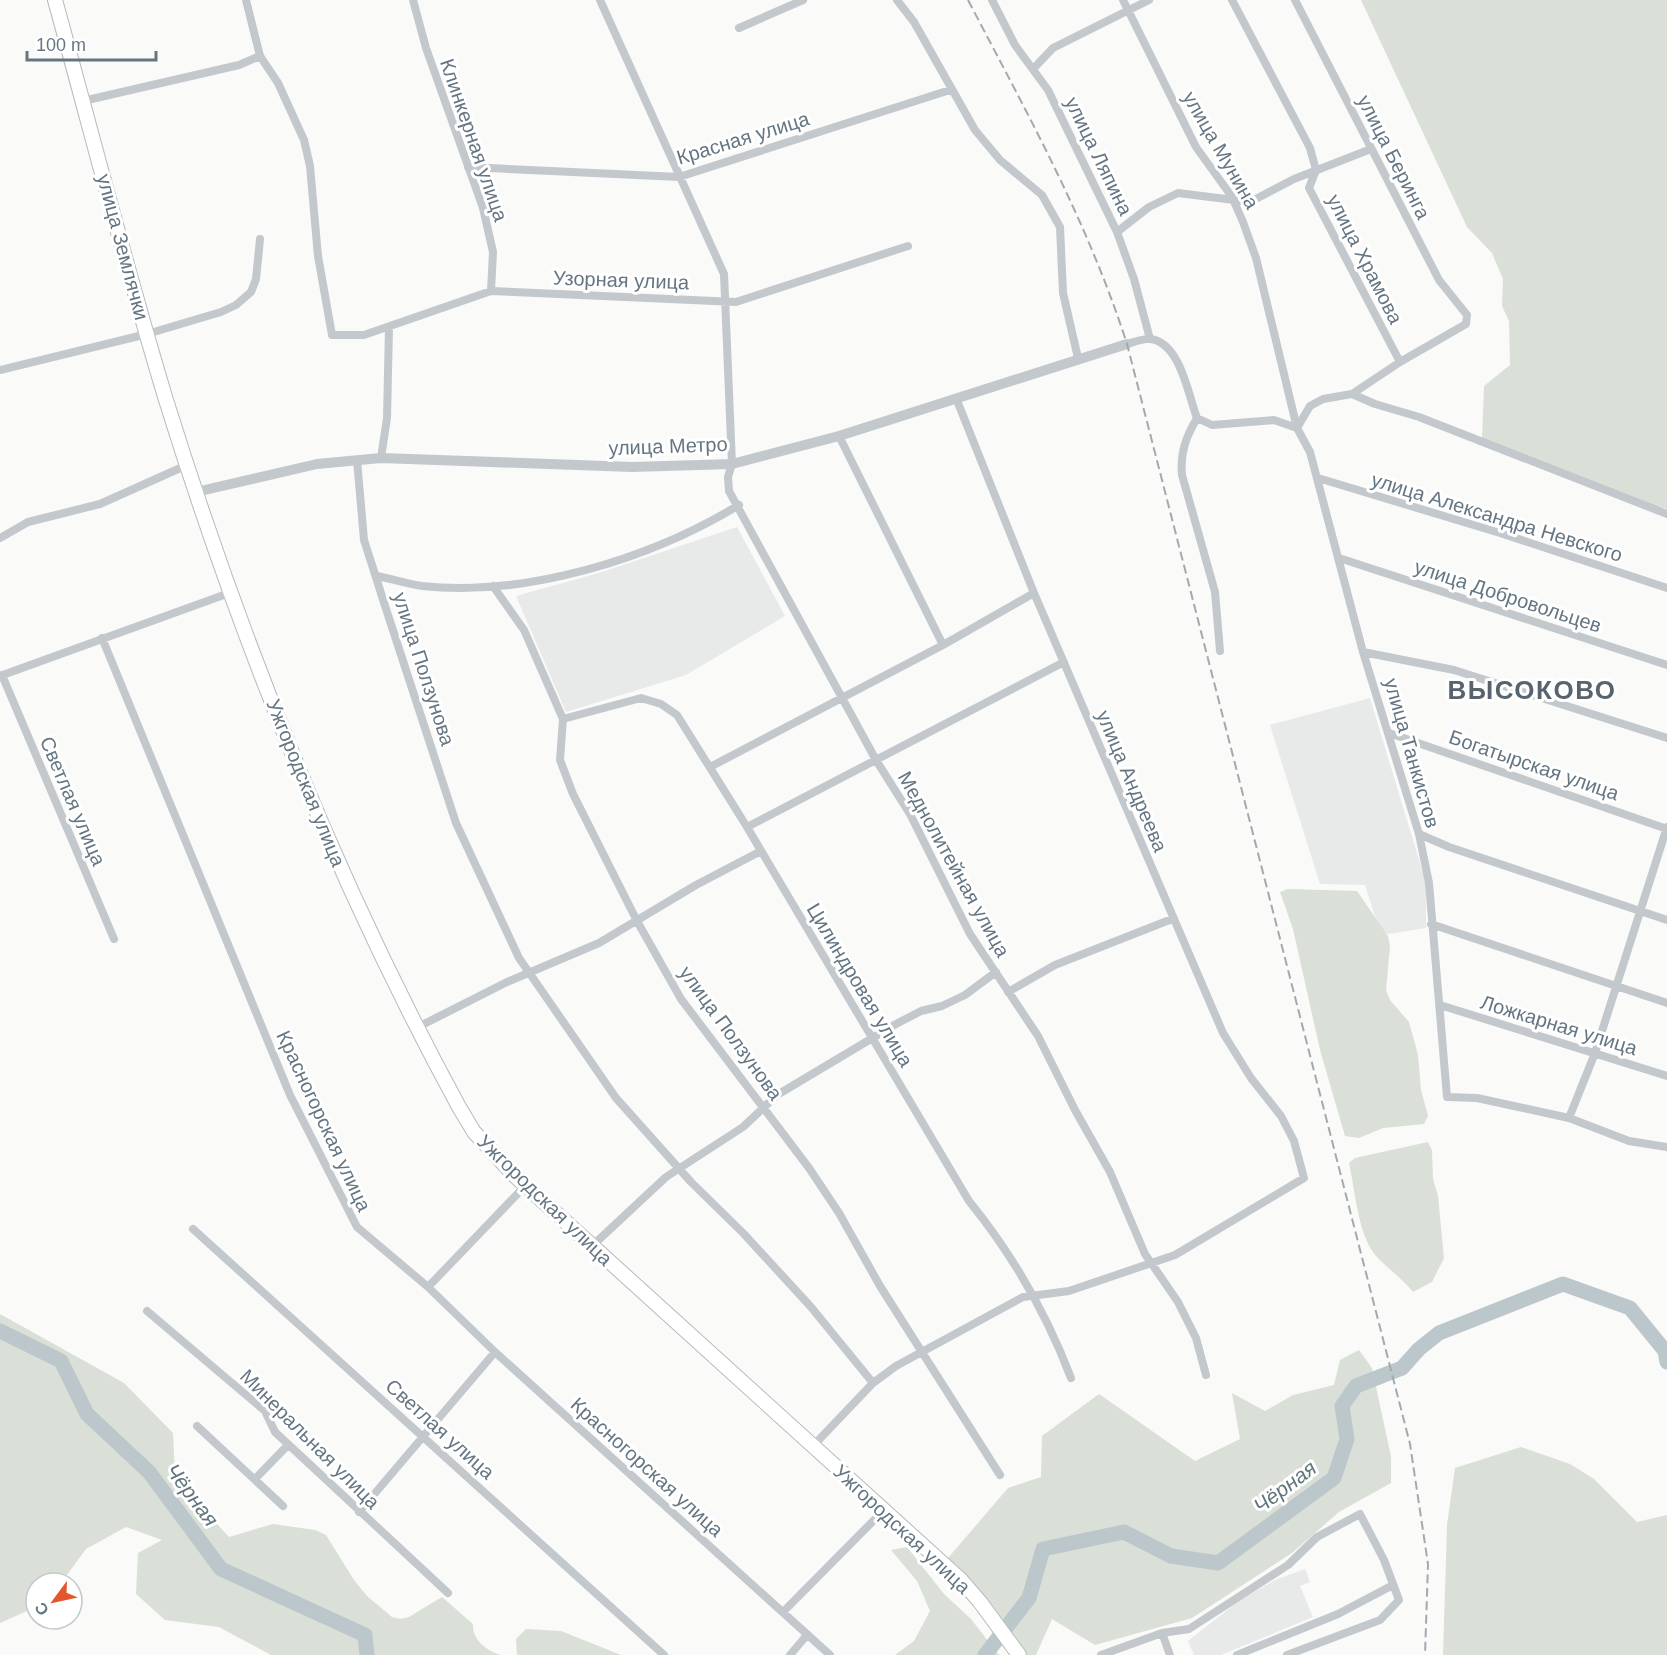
<svg xmlns="http://www.w3.org/2000/svg" width="1667" height="1655" viewBox="0 0 1667 1655" font-family="Arial,sans-serif">
  <style>
    .built { fill: #e8e9e9 }
    .green { fill: #dadfd7 }
    .lines { fill: none; stroke-linecap: round; stroke-linejoin: round }
    .river { stroke: #bbc7cb; stroke-width: 15 }
    .primary-casing { stroke: #b5babe; stroke-width: 16 }
    .minor { stroke: #c3c8cc; stroke-width: 8 }
    .tertiary { stroke: #c3c8cc; stroke-width: 10 }
    .primary { stroke: #fff; stroke-width: 14 }
    .rail { stroke: #a2aab0; stroke-width: 2; stroke-dasharray: 9 4.5; stroke-linecap: butt }
    .labels { text-anchor: middle; stroke-width: 6; stroke-linejoin: round; paint-order: stroke }
    .street-label { font-size: 20px; fill: #657683; stroke: #fff }
    .water-label { font-size: 21px; font-style: italic; fill: #60757c; stroke: #fff }
    .district-label { font-size: 26px; font-weight: bold; letter-spacing: 1.5px; fill: #57646e; stroke: #fff }
  </style>
  <rect width="100%" height="100%" fill="#fafaf8"/>
  <path class="built" d="M737 527 785 616 686 675 566 712 516 596 602 572Z
    M1370 698 1426 883V928L1389 934 1380 932 1365 885 1320 884 1270 725Z
    M1305 1569 1310 1582 1300 1586 1313 1617 1221 1655H1194L1188 1641 1240 1600 1275 1580Z"/>
  <path class="green" d="M1361 0H1667V509L1603 491 1482 440 1484 386 1510 365 1509 321 1502 306 1503 279 1492 253 1467 227Z
    M1288 889 1357 891 1388 936 1390 946 1386 990 1390 1000 1409 1022 1418 1055 1421 1090 1428 1116 1424 1124 1383 1128 1359 1138 1345 1136 1320 1050 1293 929 1280 892Z
    M1428 1142 1432 1150 1433 1179 1438 1196 1444 1258 1432 1282 1413 1292C1402 1277 1378 1262 1371 1249 1357 1225 1355 1190 1349 1163L1355 1158Z
    M0 1314 124 1383 173 1433 175 1478 229 1537 273 1524 315 1530 326 1535 354 1580 367 1596 392 1617 400 1619 409 1617 442 1597 473 1624C472 1640 487 1651 501 1655H271L219 1627 165 1620 136 1594 138 1553 162 1540 126 1527 86 1549 61 1583H36V1607L0 1623Z
    M1359 1350 1372 1368 1391 1457V1483L1339 1512 1292 1553 1192 1618 1095 1645 1052 1619 1036 1655H1025L977 1587 948 1558 1008 1488 1041 1477 1042 1436 1099 1394 1195 1461 1240 1439 1232 1393 1265 1411 1293 1395 1334 1385 1340 1360Z
    M1521 1447 1570 1464 1594 1479 1637 1522 1667 1515V1655H1443L1447 1525 1455 1468Z
    M907 1547 944 1594 971 1619 999 1655H895L914 1641 930 1611 917 1581 891 1550Z
    M526 1629 561 1631 621 1655H517L516 1639Z"/>
  <g class="lines">
    <path class="river" d="M0 1331 61 1361 87 1414 149 1472 221 1569 365 1635 367 1655
      M985 1655 1029 1598 1043 1549 1124 1532 1171 1556 1218 1563 1334 1478 1347 1439 1342 1406 1356 1386 1402 1368 1419 1349 1439 1333 1563 1284 1630 1308 1665 1351 1667 1362"/>
    <defs>
      <path id="primary" d="M55 0C92 134 126 268 166 400 242 644 337 883 459 1107L474 1132 514 1175 961 1580 980 1602 1019 1655"/>
    </defs>
    <use href="#primary" class="primary-casing"/>
    <path class="minor" d="M246 0 260 56 278 83 304 140 310 166 318 256 332 335H364L491 291 736 302 908 246
      M413 0 426 48 483 208 493 252 491 291
      M600 0 724 274 732 464 728 477 729 491 876 760 910 814 970 934 1038 1036 1075 1110 1110 1172 1145 1254 1178 1302 1196 1338 1206 1375
      M897 0 914 22 975 130 1000 160 1042 195 1060 227 1063 293 1078 358
      M992 0 1015 45 1048 90 1117 232 1134 279 1150 339
      M1123 0 1196 147 1232 197 1243 222 1256 258 1297 428 1310 452 1363 652 1419 834 1429 883 1447 1097 1477 1098 1569 1118 1595 1053 1667 827
      M1232 0 1310 148 1316 170
      M1295 0 1439 280 1467 315 1466 324 1400 362 1352 394 1323 399 1310 406 1297 428
      M739 28 803 0
      M1034 68 1053 48 1149 0
      M83 101 239 65 260 56
      M468 167 679 177 950 90
      M1316 170 1309 188 1400 362
      M1117 232 1149 207 1178 193 1250 202 1294 179 1371 149
      M1127 344C1134 342 1144 338 1151 339 1181 344 1188 395 1197 418L1212 425 1274 420 1297 428
      M0 370 147 334 221 312 236 305 251 292 256 279 260 239
      M1352 394 1375 404 1419 417 1667 514
      M1197 418C1186 437 1180 452 1182 475L1215 592 1220 651
      M839 436 943 645
      M381 458 387 418 389 328
      M357 460 364 540 387 612 456 823 519 958 616 1098 691 1182 744 1234 811 1307 873 1383
      M1318 478 1500 533 1667 588
      M0 538 28 522 100 504 187 465
      M1339 558 1667 665
      M377 576C392 579 407 584 422 586 526 597 650 559 739 505
      M493 586 524 630 563 719 560 760 573 794 637 921 681 999 809 1168 839 1213 880 1286 1000 1475
      M102 638 290 1095 357 1227 428 1287 495 1352 830 1655
      M1363 652 1454 670 1667 738
      M2 675 114 939
      M0 676 232 592
      M563 719 641 698 661 704 677 715 747 827 969 1201C1012 1254 1047 1315 1071 1378
      M1389 733 1667 829
      M710 767 943 645 1034 593
      M747 827 1064 662
      M1419 834 1449 847 1667 920
      M1431 924 1667 1003
      M1008 992 1055 965 1172 919
      M1440 1005 1667 1076
      M418 1027 507 982 599 943 696 885 761 851
      M1569 1118 1629 1141 1667 1147
      M193 1229 664 1655
      M591 1247 666 1177 743 1127 777 1095 896 1024 921 1011 942 1006 965 995 996 972
      M428 1287 525 1186
      M147 1311 265 1411 275 1432 448 1593
      M197 1426 283 1506
      M812 1447 873 1383 896 1366 1023 1297 1069 1291 1175 1255 1304 1178 1294 1141 1281 1116 1251 1078 1223 1033 1034 593 956 398
      M255 1479 288 1445
      M359 1512 495 1352
      M783 1612 884 1510
      M1162 1633 1170 1655
      M790 1655 807 1635
      M1101 1655 1162 1633 1189 1629 1288 1565 1317 1537 1360 1514 1384 1560 1399 1600 1380 1620 1287 1655
      M1237 1655 1338 1614 1393 1585"/>
    <path class="tertiary" d="M196 492 317 464 381 458 632 467 732 464 839 436 1127 344"/>
    <use href="#primary" class="primary"/>
    <path class="rail" d="M968 0C1028 115 1087 220 1127 344L1410 1444 1428 1564 1425 1655"/>
  </g>
  <g class="labels">
    <g class="street-label">
      <text transform="translate(743 138) rotate(-17)" y="7">Красная улица</text>
      <text transform="translate(474 140) rotate(71)" y="7">Клинкерная улица</text>
      <text transform="translate(1221 150) rotate(60)" y="7">улица Мунина</text>
      <text transform="translate(1099 156) rotate(64)" y="7">улица Ляпина</text>
      <text transform="translate(1394 157) rotate(63)" y="7">улица Беринга</text>
      <text transform="translate(123 247) rotate(75)" y="7">улица Землячки</text>
      <text transform="translate(1365 259) rotate(63)" y="7">улица Храмова</text>
      <text transform="translate(621 280) rotate(2)" y="7">Узорная улица</text>
      <text transform="translate(668 446) rotate(-2)" y="7">улица Метро</text>
      <text transform="translate(1497 517) rotate(17)" y="7">улица Александра Невского</text>
      <text transform="translate(1508 596) rotate(18)" y="7">улица Добровольцев</text>
      <text transform="translate(424 669) rotate(72)" y="7">улица Ползунова</text>
      <text transform="translate(1412 753) rotate(74)" y="7">улица Танкистов</text>
      <text transform="translate(1534 765) rotate(19)" y="7">Богатырская улица</text>
      <text transform="translate(1132 781) rotate(67)" y="7">улица Андреева</text>
      <text transform="translate(306 783) rotate(68)" y="7">Ужгородская улица</text>
      <text transform="translate(73 801) rotate(67)" y="7">Светлая улица</text>
      <text transform="translate(954 864) rotate(61)" y="7">Меднолитейная улица</text>
      <text transform="translate(860 985) rotate(59)" y="7">Цилиндровая улица</text>
      <text transform="translate(1559 1025) rotate(17)" y="7">Ложкарная улица</text>
      <text transform="translate(731 1033) rotate(54)" y="7">улица Ползунова</text>
      <text transform="translate(324 1121) rotate(65)" y="7">Красногорская улица</text>
      <text transform="translate(545 1200) rotate(44)" y="7">Ужгородская улица</text>
      <text transform="translate(440 1429) rotate(42)" y="7">Светлая улица</text>
      <text transform="translate(310 1439) rotate(45)" y="7">Минеральная улица</text>
      <text transform="translate(647 1467) rotate(42)" y="7">Красногорская улица</text>
      <text transform="translate(902 1529) rotate(43)" y="7">Ужгородская улица</text>
    </g>
    <g class="water-label">
      <text transform="translate(1285 1487) rotate(-37)" y="7">Чёрная</text>
      <text transform="translate(192 1495) rotate(53)" y="7">Чёрная</text>
    </g>
    <g class="district-label">
      <text x="1532" y="699">ВЫСОКОВО</text>
    </g>
  </g>
  <g transform="translate(54 1601) rotate(237)"><circle r="28" fill="#ffffff" stroke="#c1c8cd" stroke-width="1.5"/>
  <path d="M0-4.5L10 22L0 15L-10 22Z" fill="#e4572e"/>
  <text y="-9" font-size="16" font-weight="bold" text-anchor="middle" fill="#657683">С</text>
  </g>
  <path d="M27 51v9h129v-9" fill="none" stroke="#657683" stroke-width="3"/>
  <text x="36" y="51" font-size="18" fill="#657683" stroke="#ffffff" stroke-width="4.5" paint-order="stroke">100 m</text>
</svg>
